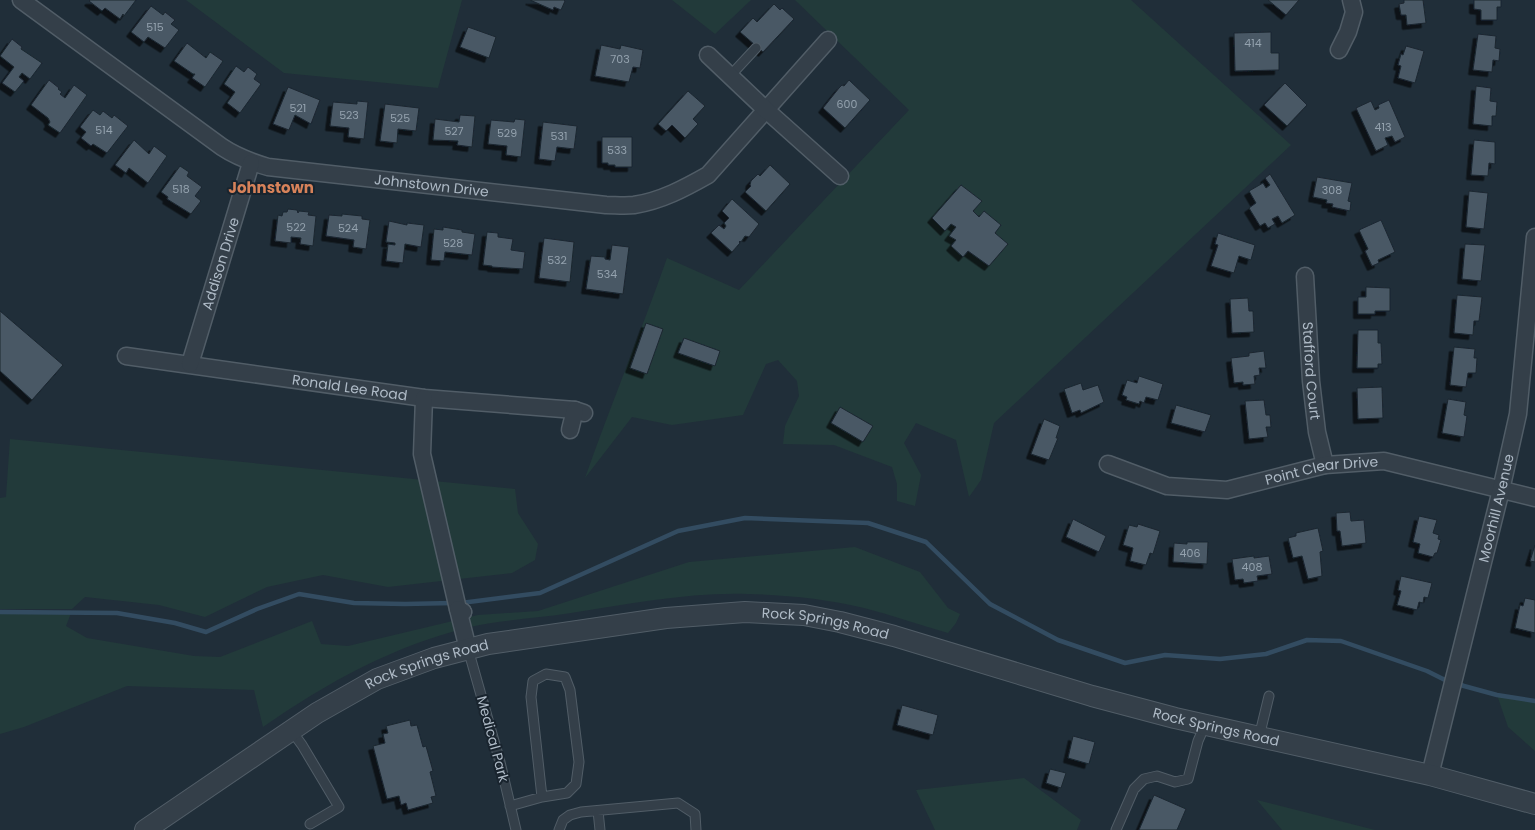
<svg xmlns="http://www.w3.org/2000/svg" width="1535" height="830" viewBox="0 0 1535 830" font-family="Poppins,sans-serif">
  <style>
    .green { fill: #223a3a }
    .lines { fill: none; stroke-linecap: round; stroke-linejoin: round }
    .stream { stroke: #334c61; stroke-width: 4.5 }
    .building { fill: #485865; stroke: #1b2630; filter: url(#shadow) }
    .service-casing { stroke: #515d67; stroke-width: 11 }
    .minor-casing { stroke: #515d67; stroke-width: 19 }
    .tertiary-casing { stroke: #515d67; stroke-width: 22 }
    .service { stroke: #343f49; stroke-width: 9 }
    .minor { stroke: #343f49; stroke-width: 16 }
    .tertiary { stroke: #343f49; stroke-width: 20 }
    .labels { text-anchor: middle; stroke-width: 4; stroke-linejoin: round; paint-order: stroke }
    .number-label { font-size: 11px; fill: #94a2ae }
    .street-label { font-size: 14px; fill: #aebac6; stroke: #19242e }
    .neighbourhood-label { font-size: 15px; font-weight: bold; fill: #d6825a; stroke: #19242e }
  </style>
  <defs>
    <filter id="shadow"><feDropShadow dx="-4.5" dy="4.5" stdDeviation="0" flood-color="#0009"/></filter>
  </defs>
  <rect width="100%" height="100%" fill="#202e39"/>
  <path class="green" d="M186 0H462L438 88 284 73Z
    M672 0H751L715 34Z
    M795 0H1131L1291 145 994 423 981 480 969 497 956 440 916 423 904 443 921 475 915 506 897 501V484L892 467 834 445 783 444 785 426 799 396 797 381 778 360 766 364 743 415 672 425 632 417 585 478C611 404 641 332 667 258L739 290 909 110Z
    M10 439 515 489 518 513 538 544 535 560 512 573 388 587 323 575 267 587 205 617 159 605 85 597 72 609H0V498L6 497Z
    M855 547 920 572 948 608 960 614 956 623 948 633C920 625 892 615 864 608 827 599 786 595 748 594 690 592 628 604 571 613 538 618 502 620 470 627 393 646 328 682 263 727L254 690 127 686 24 727 0 734V612L71 613 66 626 87 638 194 656 220 657 312 621 321 644 348 646 478 615 538 611 689 562Z
    M1497 695 1535 701V751L1508 727Z
    M1024 778 1081 820 1077 830H935L916 790Z
    M1257 800 1375 830H1282Z"/>
  <g class="lines">
    <path class="stream" d="M461 603 540 593 678 531 745 518 868 523 926 542 990 604 1058 640 1125 663 1165 655 1220 659 1266 654 1307 640 1341 641 1427 671 1443 679 1464 686 1497 695 1535 701
      M0 612 117 613 175 623 206 632 257 609 299 594 354 603 405 604 453 603"/>
  </g>
  <path class="building" d="M90 0H136L124 16 123 14 120 19 105 8 102 11 89 1Z
    M530 0H564L565 1 561 10 554 7 553 10Z
    M1268 0H1299L1286 15Z
    M1404 0H1423L1426 23 1407 25 1406 15H1401L1399 4 1404 3Z
    M1474 0H1501V7H1497V20H1481V10L1474 9Z
    M774 4 780 10 782 8 794 19 763 52 740 32 753 18 757 22Z
    M151 6 163 15 165 12 175 20 171 24 179 30 165 48 148 37 144 42 131 32Z
    M468 27 496 37 489 58 460 47Z
    M1271 32V53H1279V70L1235 71 1234 33Z
    M1478 34 1496 36 1495 48 1500 49 1499 61 1493 60 1492 72 1473 70Z
    M12 39 22 47 21 49 42 63 30 79 22 73 19 77 24 81 15 92 2 83 14 67 0 56Z
    M187 43 206 58 210 52 223 61 205 87 192 78 195 74H193L174 61Z
    M601 45 620 49 621 45 643 50 640 68 633 67 629 82 595 76Z
    M1406 46 1424 51 1415 83 1398 78 1401 66 1398 65 1401 54 1403 55Z
    M236 66 244 72 248 67 257 74 254 79 261 84 240 113 227 103 235 92 224 84Z
    M49 80 59 88 58 89 62 92 60 94 65 98 74 85 87 95 60 133 48 125 50 122 48 118 31 105Z
    M849 80 870 100 845 128 823 108 839 88 842 85 844 86Z
    M1285 83 1307 105 1287 126 1264 105Z
    M1476 86 1491 88 1490 101 1497 102 1496 116H1492V126L1473 124Z
    M288 87 320 100 311 124 295 115 289 130 273 124Z
    M688 91 705 106 693 119 698 124 685 138 672 125 666 131 658 124Z
    M1389 100 1405 137 1395 142 1392 136 1385 138 1388 145 1376 151 1356 108 1371 101 1375 110 1379 108 1378 105Z
    M357 101 368 102 364 139 348 137 349 128 330 126 333 102 357 104Z
    M385 104 419 108 416 131 398 129 397 143 380 141Z
    M93 110 100 115 103 111 112 118 114 115 128 126 107 153 93 144 91 146 81 138 86 132 80 127Z
    M460 115 475 116 472 147 457 145 458 141 433 140 435 119 459 122Z
    M515 119 525 120 521 157 506 155 507 146 488 144 491 120 514 122Z
    M543 122 577 126 574 149 557 147 555 161 539 159Z
    M602 137H632V167H615V165H608V163H602Z
    M134 140 149 154 154 146 167 156 148 183 129 168 126 173 115 165Z
    M1474 140 1495 142V164L1489 163 1488 176 1471 175Z
    M770 165 790 184 766 211 745 192 751 186 750 185 751 181 758 174 760 176Z
    M180 166 189 172 187 176 202 187 195 196 201 201 191 214 167 199 168 197 161 192Z
    M1270 174 1295 215 1282 223 1278 216 1272 219 1275 224 1268 228 1265 223 1260 226 1249 208 1256 203 1249 191 1263 183 1266 188 1270 185 1265 178Z
    M1317 177 1352 183 1348 201 1351 202 1350 211 1332 207 1333 204 1326 203 1327 200 1313 197Z
    M961 185 982 201 973 211 979 217 984 211 1001 225 995 233 1008 244 989 266 968 251 963 257 951 246 956 240 949 236 956 227 951 224 945 231 932 218Z
    M1469 191 1488 193 1484 229 1466 227Z
    M732 199 759 224 749 237 745 236 741 242 740 241 739 242 740 243 732 252 711 233 719 225 724 229 726 226 724 223 729 218 722 211Z
    M288 209 297 210 298 213 299 211 309 212 308 215 316 216 313 246 300 244 301 238 291 237V243L275 241 278 215 282 216 283 212H287Z
    M342 214 362 216V219L370 220 366 249 353 247 354 240 326 236 329 215 342 216Z
    M1381 220 1395 252 1378 260 1379 263 1372 266 1365 251 1368 249 1359 230Z
    M389 221 407 225V223L424 225 421 247 405 244 403 263 386 261 388 244 395 245V243L386 242Z
    M443 227 462 230V232L475 234 472 255 445 252 444 261 431 260 434 229 443 230Z
    M487 232 498 233V237L513 239 511 250 525 252 523 269 492 267V266L483 265Z
    M1218 233 1255 245 1251 260 1239 256 1234 273 1211 266 1218 245 1215 244Z
    M544 238 574 242 570 282 539 278Z
    M1465 244 1485 245 1481 281 1462 279Z
    M612 245 629 247 623 294 586 289 591 256 605 257V259L610 260Z
    M1366 287 1390 288V311H1375V314H1358V297H1366Z
    M1457 295 1482 297 1479 321H1474L1473 335 1454 333Z
    M1248 298 1249 311H1253L1254 332 1232 333 1230 299Z
    M0 311 63 365 32 400 0 371Z
    M646 323 663 329 647 374 630 368Z
    M1358 330H1378V343H1381L1382 364H1378V368H1357Z
    M684 338 720 351 715 366 678 353Z
    M1454 347 1475 349 1474 358H1477L1476 373H1468L1466 387 1450 385Z
    M1264 351 1266 368H1259L1260 375 1254 376 1255 384 1243 385V382L1234 383 1231 358 1249 356V353Z
    M1139 376 1163 384 1158 400 1146 397 1144 403 1140 401 1139 404 1126 400 1127 397 1122 395 1127 380 1137 383Z
    M1081 383 1083 390 1098 385 1104 402 1081 413 1080 410 1072 413 1064 389Z
    M1382 387 1383 418 1358 419 1357 388Z
    M1448 399 1466 402 1464 415 1467 416 1464 437 1442 433Z
    M1264 400 1266 415H1270L1271 427H1266L1268 437 1249 439 1245 401Z
    M1176 405 1211 415 1205 432 1171 423Z
    M840 407 873 426 863 442 831 423Z
    M1044 419 1060 426 1056 438H1058L1049 460 1031 454Z
    M1350 512 1351 521 1364 520 1366 543 1342 546 1340 531H1337L1336 513Z
    M1419 516 1437 520 1433 533 1439 535 1438 539 1441 540 1437 553H1435L1433 557 1418 553 1420 544 1413 542Z
    M1073 519 1106 536 1099 552 1066 537Z
    M1138 524 1160 531 1153 554 1150 553 1146 565 1130 561 1133 548 1123 545 1129 525 1137 527Z
    M1318 528 1323 551 1320 552 1322 576 1308 579 1302 556 1293 558 1288 538 1296 536V533Z
    M1187 542H1208L1207 564 1173 562 1174 543 1187 544Z
    M1535 545V562L1530 561Z
    M1254 556V558L1269 556 1272 574 1257 576 1258 581 1244 583 1243 579 1235 580 1232 559Z
    M1401 576 1432 583 1428 598 1424 597 1423 603 1419 602 1417 610 1397 605 1401 591 1398 590Z
    M1525 598 1535 600V633L1515 628 1520 605 1523 606Z
    M902 705 938 715 933 735 897 725Z
    M410 720 411 726 417 725 423 747 426 746 433 771 430 772 436 796 431 797 433 803 408 810 406 803 401 805 399 796 387 799 373 746 385 743 383 734 388 733 386 726Z
    M1073 736 1095 742 1089 764 1068 758Z
    M1050 769 1066 773 1061 788 1046 783Z
    M1154 795 1186 809 1177 830H1139Z"/>
  <g class="lines">
    <defs>
      <path id="service" d="M730 76 756 48
        M468 649 500 762 516 830
        M291 730 302 745 339 807 310 824
        M1259 737 1269 696
        M510 806 542 797 567 793 576 784 579 762 570 690 565 677 546 674 533 681 531 697 542 797
        M598 811 600 830
        M559 830 563 820 570 815 581 812 678 803 695 814 696 830
        M1116 830 1134 789 1144 779 1157 776 1175 782 1188 779 1198 741 1205 725"/>
      <g id="minor">
        <path id="s1" d="M21 0 222 147C237 157 251 162 268 167L606 205C615 205 625 206 634 205 661 201 685 188 708 175L828 40"/>
        <path d="M1339 50 1348 32 1354 12 1351 0"/>
        <path d="M708 55 765 109 840 176"/>
        <path id="s2" d="M1305 276 1311 381 1317 432 1325 465"/>
        <path id="s3" d="M126 356 424 398 575 410 584 413"/>
        <path id="s4" d="M190 364 251 163"/>
        <path d="M424 398 422 454 458 609 463 612"/>
        <path d="M570 430 575 410"/>
        <path id="s5" d="M1108 464 1167 486 1227 490 1325 465 1384 461 1535 498"/>
        <path d="M463 612 458 609 468 649"/>
        <path id="s6" d="M1430 775 1501 490 1518 414 1535 237"/>
      </g>
      <g id="tertiary">
        <path id="s7" d="M145 830 317 713 377 679 434 658 488 644 666 618 745 612 804 615 840 622 894 636 1092 696 1175 718 1430 775 1535 804"/>
      </g>
    </defs>
    <use href="#service" class="service-casing"/>
    <use href="#minor" class="minor-casing"/>
    <use href="#tertiary" class="tertiary-casing"/>
    <use href="#service" class="service"/>
    <use href="#minor" class="minor"/>
    <use href="#tertiary" class="tertiary"/>
  </g>
  <g class="labels">
    <g class="number-label">
      <text x="155" y="31">515</text>
      <text x="1253" y="47">414</text>
      <text x="620" y="63">703</text>
      <text x="847" y="108">600</text>
      <text x="298" y="112">521</text>
      <text x="349" y="119">523</text>
      <text x="400" y="122">525</text>
      <text x="1383" y="131">413</text>
      <text x="104" y="134">514</text>
      <text x="454" y="135">527</text>
      <text x="507" y="137">529</text>
      <text x="559" y="140">531</text>
      <text x="617" y="154">533</text>
      <text x="181" y="193">518</text>
      <text x="1332" y="194">308</text>
      <text x="296" y="231">522</text>
      <text x="348" y="232">524</text>
      <text x="453" y="247">528</text>
      <text x="557" y="264">532</text>
      <text x="607" y="278">534</text>
      <text x="1190" y="557">406</text>
      <text x="1252" y="571">408</text>
    </g>
    <g class="street-label">
      <text dy="5" stroke="none"><textPath href="#s1" startOffset="464">Johnstown Drive</textPath></text>
      <text dy="5" stroke="none"><textPath href="#s4" startOffset="105">Addison Drive</textPath></text>
      <text dy="5" stroke="none"><textPath href="#s2" startOffset="95">Stafford Court</textPath></text>
      <text dy="5" stroke="none"><textPath href="#s3" startOffset="226">Ronald Lee Road</textPath></text>
      <text dy="5" stroke="none"><textPath href="#s5" startOffset="220">Point Clear Drive</textPath></text>
      <text dy="5" stroke="none"><textPath href="#s6" startOffset="275">Moorhill Avenue</textPath></text>
      <text dy="5" stroke="none"><textPath href="#s7" startOffset="734">Rock Springs Road</textPath></text>
      <text dy="5" stroke="none"><textPath href="#s7" startOffset="329">Rock Springs Road</textPath></text>
      <text dy="5" stroke="none"><textPath href="#s7" startOffset="1139">Rock Springs Road</textPath></text>
      <text transform="translate(493 739) rotate(75)" y="5">Medical Park</text>
    </g>
    <g class="neighbourhood-label">
      <text x="271" y="193">Johnstown</text>
    </g>
  </g>
</svg>
